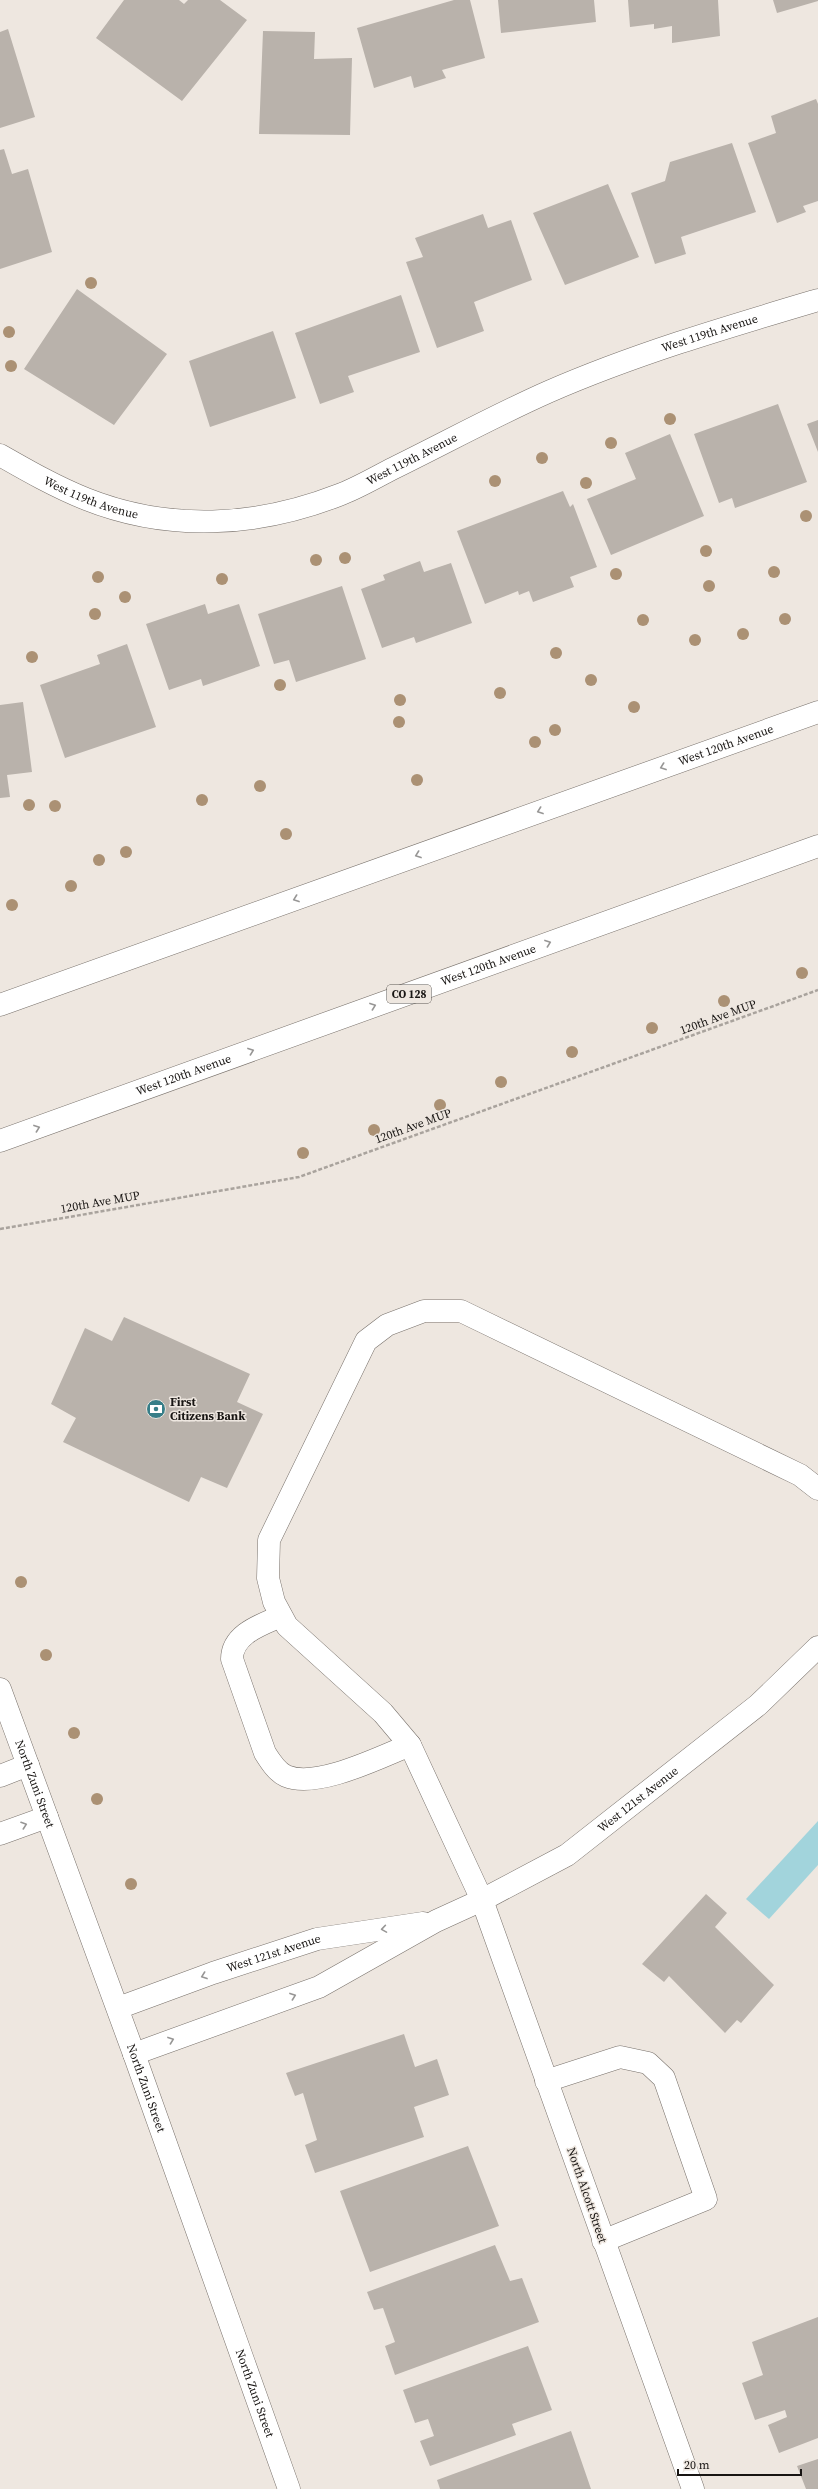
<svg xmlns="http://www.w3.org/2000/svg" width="818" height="2489" viewBox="0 0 818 2489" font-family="'Source Serif 4',serif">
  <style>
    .water { fill: #a2d4dc }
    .building { fill: #b9b2ab }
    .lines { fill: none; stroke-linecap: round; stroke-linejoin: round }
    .minor-casing { stroke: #78716b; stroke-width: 23 }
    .major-casing { stroke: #78716b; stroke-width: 23 }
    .path { stroke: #a9a39d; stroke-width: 2.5; stroke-dasharray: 4 2; stroke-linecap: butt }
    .minor { stroke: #fff; stroke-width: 22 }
    .major { stroke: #fff; stroke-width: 22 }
    .tree { fill: #ab9174 }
    .oneway { stroke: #979695 }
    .labels { text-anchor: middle; stroke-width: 3; stroke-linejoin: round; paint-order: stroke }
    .shield { fill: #eee7e0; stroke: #585450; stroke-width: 1 }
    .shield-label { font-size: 11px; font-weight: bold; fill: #181513 }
    .street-label { font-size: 12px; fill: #181513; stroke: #eee7e0 }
    .poi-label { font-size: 12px; font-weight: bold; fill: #181513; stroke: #eee7e0; text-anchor: start }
  </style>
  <rect width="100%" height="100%" fill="#eee7e0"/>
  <path class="water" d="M818 1821V1865L769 1919 746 1899Z"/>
  <path class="building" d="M124 0H179L184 4 188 0H220L247 20 182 101 96 38Z
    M454 0H470L485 58 442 70 446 78 414 88 411 76 374 88 357 28Z
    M498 0H594L596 22 501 33Z
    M628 0H718L720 36 672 43V26L654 29V24L630 27Z
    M773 0H818V1L777 13Z
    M8 29 35 117 0 128V32Z
    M263 31 315 32 314 59 352 58 350 135 259 134Z
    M816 99 818 104V201L803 206 806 212 777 223 748 143 776 133 771 116Z
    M732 143 756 212 681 237 686 254 655 264 631 193 665 181 670 162Z
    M4 149 12 174 28 169 52 252 0 269V150Z
    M608 184 639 257 565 285 533 213Z
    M483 214 488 228 511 220 532 280 474 302 484 331 437 348 406 262 423 257 415 238Z
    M77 289 167 354 114 425 24 369Z
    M401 295 420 352 348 376 354 392 320 404 295 333Z
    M273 331 296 398 210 427 189 361Z
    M778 404 807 482 735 508 732 498 719 503 694 434Z
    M818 420V452L807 424Z
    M670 434 704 516 611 555 587 499 636 479 625 453Z
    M563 491 570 507 573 504 597 567 570 577 574 587 533 602 529 591 519 595 518 591 485 604 457 531Z
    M420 561 424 572 451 563 472 623 416 643 414 637 382 648 361 589 385 580 383 575Z
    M342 586 366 659 296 682 289 660 274 664 258 614Z
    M205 604 208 614 239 604 260 666 203 686 201 679 169 690 146 624Z
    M127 644 156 727 65 758 40 685 100 664 97 655Z
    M23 702 32 772 7 775 10 797 0 798V705Z
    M124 1317 250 1374 237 1402 263 1414 227 1488 201 1477 189 1502 63 1442 76 1418 51 1404 85 1328 112 1341Z
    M706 1894 727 1913 715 1927 774 1985 741 2023 737 2020 725 2033 669 1976 664 1982 642 1964Z
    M404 2034 415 2067 437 2059 449 2095 414 2107 424 2137 315 2173 305 2145 317 2140 303 2093 295 2096 286 2073Z
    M468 2146 499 2226 370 2272 340 2191Z
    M495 2245 510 2281 522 2278 539 2322 395 2375 385 2346 395 2342 383 2308 374 2310 367 2292Z
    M818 2317V2438L779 2453 768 2425 787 2417 785 2410 755 2420 742 2383 763 2375 752 2342Z
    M528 2346 552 2410 512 2424 516 2435 430 2466 420 2441 434 2436 428 2419 415 2423 403 2390Z
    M571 2431 591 2489H440L437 2480Z
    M818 2459V2489H806L797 2466Z"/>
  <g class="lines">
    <defs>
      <g id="minor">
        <path id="s1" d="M0 455C28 471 56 487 86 499 169 532 257 527 339 495 358 488 376 477 394 468 445 443 496 415 548 392 635 354 727 327 818 300"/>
        <path d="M281 1616C261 1625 232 1634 232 1659L265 1753C270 1761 277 1772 286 1776 317 1789 380 1757 410 1745"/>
        <path id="s2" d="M0 1689 134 2054 289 2489"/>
        <path d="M0 1776 28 1765"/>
        <path d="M0 1834 47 1817"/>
        <path id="s3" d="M118 2008 213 1973 317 1939 423 1923"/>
        <path id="s4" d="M134 2054 319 1987 436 1921 482 1900 567 1855 758 1705 818 1647"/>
        <path d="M546 2081 620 2057 648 2063 664 2078 706 2199 603 2241"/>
        <path d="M693 2489 482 1900 410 1745 383 1713 287 1626 274 1602 268 1578 269 1540 366 1341 387 1325 424 1311H461L800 1475 818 1489"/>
      </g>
      <g id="major">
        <path id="s5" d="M0 1005 818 712"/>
        <path id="s6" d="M0 1141 818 846"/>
      </g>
    </defs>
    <use href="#minor" class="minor-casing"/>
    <use href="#major" class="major-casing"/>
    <path class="path" d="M0 1229 299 1177 818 990"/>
    <use href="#minor" class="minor"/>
    <use href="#major" class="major"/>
  </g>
  <g class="tree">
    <circle cx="91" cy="283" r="6"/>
    <circle cx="9" cy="332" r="6"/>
    <circle cx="11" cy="366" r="6"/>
    <circle cx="670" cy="419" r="6"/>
    <circle cx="611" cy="443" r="6"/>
    <circle cx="542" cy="458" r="6"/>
    <circle cx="495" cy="481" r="6"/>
    <circle cx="586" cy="483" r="6"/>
    <circle cx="806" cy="516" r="6"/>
    <circle cx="706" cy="551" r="6"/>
    <circle cx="345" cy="558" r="6"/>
    <circle cx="316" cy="560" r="6"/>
    <circle cx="774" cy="572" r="6"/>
    <circle cx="616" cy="574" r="6"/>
    <circle cx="98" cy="577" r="6"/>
    <circle cx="222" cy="579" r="6"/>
    <circle cx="709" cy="586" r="6"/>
    <circle cx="125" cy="597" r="6"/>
    <circle cx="95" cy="614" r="6"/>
    <circle cx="785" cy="619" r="6"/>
    <circle cx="643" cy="620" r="6"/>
    <circle cx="743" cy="634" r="6"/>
    <circle cx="695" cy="640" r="6"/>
    <circle cx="556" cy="653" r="6"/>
    <circle cx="32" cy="657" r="6"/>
    <circle cx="591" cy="680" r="6"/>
    <circle cx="280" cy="685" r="6"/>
    <circle cx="500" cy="693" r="6"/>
    <circle cx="400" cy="700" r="6"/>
    <circle cx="634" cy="707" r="6"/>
    <circle cx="399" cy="722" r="6"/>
    <circle cx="555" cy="730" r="6"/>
    <circle cx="535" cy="742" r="6"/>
    <circle cx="417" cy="780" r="6"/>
    <circle cx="260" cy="786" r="6"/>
    <circle cx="202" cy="800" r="6"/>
    <circle cx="29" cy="805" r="6"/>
    <circle cx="55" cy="806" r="6"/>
    <circle cx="286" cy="834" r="6"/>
    <circle cx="126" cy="852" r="6"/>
    <circle cx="99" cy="860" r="6"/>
    <circle cx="71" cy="886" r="6"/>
    <circle cx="12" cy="905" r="6"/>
    <circle cx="802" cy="973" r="6"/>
    <circle cx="724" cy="1001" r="6"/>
    <circle cx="652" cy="1028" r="6"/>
    <circle cx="572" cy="1052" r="6"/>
    <circle cx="501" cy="1082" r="6"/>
    <circle cx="440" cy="1105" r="6"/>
    <circle cx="374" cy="1130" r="6"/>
    <circle cx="303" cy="1153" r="6"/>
    <circle cx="21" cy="1582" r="6"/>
    <circle cx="46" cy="1655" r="6"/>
    <circle cx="74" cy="1733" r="6"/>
    <circle cx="97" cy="1799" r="6"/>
    <circle cx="131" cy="1884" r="6"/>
  </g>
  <defs><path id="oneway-chevron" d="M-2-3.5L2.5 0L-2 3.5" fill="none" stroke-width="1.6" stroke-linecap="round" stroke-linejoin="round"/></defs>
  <g class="oneway">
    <use href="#oneway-chevron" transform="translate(663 767) rotate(160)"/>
    <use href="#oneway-chevron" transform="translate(540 811) rotate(160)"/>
    <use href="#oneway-chevron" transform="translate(418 855) rotate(160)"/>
    <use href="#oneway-chevron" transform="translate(296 899) rotate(160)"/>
    <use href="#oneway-chevron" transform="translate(548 943) rotate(-20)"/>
    <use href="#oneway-chevron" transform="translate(373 1006) rotate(-20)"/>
    <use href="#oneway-chevron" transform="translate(251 1051) rotate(-20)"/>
    <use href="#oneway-chevron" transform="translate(37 1128) rotate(-20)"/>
    <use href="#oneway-chevron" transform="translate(24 1825) rotate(-19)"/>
    <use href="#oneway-chevron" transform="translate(384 1929) rotate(171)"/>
    <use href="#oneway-chevron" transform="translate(204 1976) rotate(160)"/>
    <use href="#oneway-chevron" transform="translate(293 1996) rotate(-20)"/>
    <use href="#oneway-chevron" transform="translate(171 2040) rotate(-20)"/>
  </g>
  <defs>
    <symbol id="bank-disc" viewBox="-11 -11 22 22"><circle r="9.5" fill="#377e88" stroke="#eee7e0"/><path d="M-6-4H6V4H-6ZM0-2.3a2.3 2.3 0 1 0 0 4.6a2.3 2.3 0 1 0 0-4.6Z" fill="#fff"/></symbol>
  </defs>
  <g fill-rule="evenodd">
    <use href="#bank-disc" x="145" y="1398" width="22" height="22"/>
  </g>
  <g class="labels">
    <rect class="shield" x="387" y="985" width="44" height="18" rx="3"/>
    <g class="shield-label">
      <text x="409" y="998">CO 128</text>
    </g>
    <g class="street-label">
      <text dy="4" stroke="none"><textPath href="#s1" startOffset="761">West 119th Avenue</textPath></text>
      <text dy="4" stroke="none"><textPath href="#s1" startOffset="437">West 119th Avenue</textPath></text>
      <text dy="4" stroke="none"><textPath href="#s1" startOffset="101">West 119th Avenue</textPath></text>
      <text dy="4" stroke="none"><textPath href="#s5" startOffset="771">West 120th Avenue</textPath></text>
      <text dy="4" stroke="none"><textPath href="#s6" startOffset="519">West 120th Avenue</textPath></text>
      <text transform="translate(718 1017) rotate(-20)" y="4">120th Ave MUP</text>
      <text dy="4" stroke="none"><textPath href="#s6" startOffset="195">West 120th Avenue</textPath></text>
      <text transform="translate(413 1126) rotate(-20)" y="4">120th Ave MUP</text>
      <text transform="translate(100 1202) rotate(-10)" y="4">120th Ave MUP</text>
      <text dy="4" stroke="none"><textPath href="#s2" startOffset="101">North Zuni Street</textPath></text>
      <text dy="4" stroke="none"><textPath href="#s4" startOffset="568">West 121st Avenue</textPath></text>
      <text dy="4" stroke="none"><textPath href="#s3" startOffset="165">West 121st Avenue</textPath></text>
      <text dy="4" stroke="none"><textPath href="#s2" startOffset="425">North Zuni Street</textPath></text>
      <text transform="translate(587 2195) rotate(71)" y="4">North Alcott Street</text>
      <text dy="4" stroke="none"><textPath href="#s2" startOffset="749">North Zuni Street</textPath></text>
    </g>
    <g class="poi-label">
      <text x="170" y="1406">First<tspan x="170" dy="14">Citizens Bank</tspan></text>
    </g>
  </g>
  <path d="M678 2469v6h123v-6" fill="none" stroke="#181513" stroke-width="2"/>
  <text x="684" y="2469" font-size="12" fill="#181513" stroke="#eee7e0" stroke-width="3" paint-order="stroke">20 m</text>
</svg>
